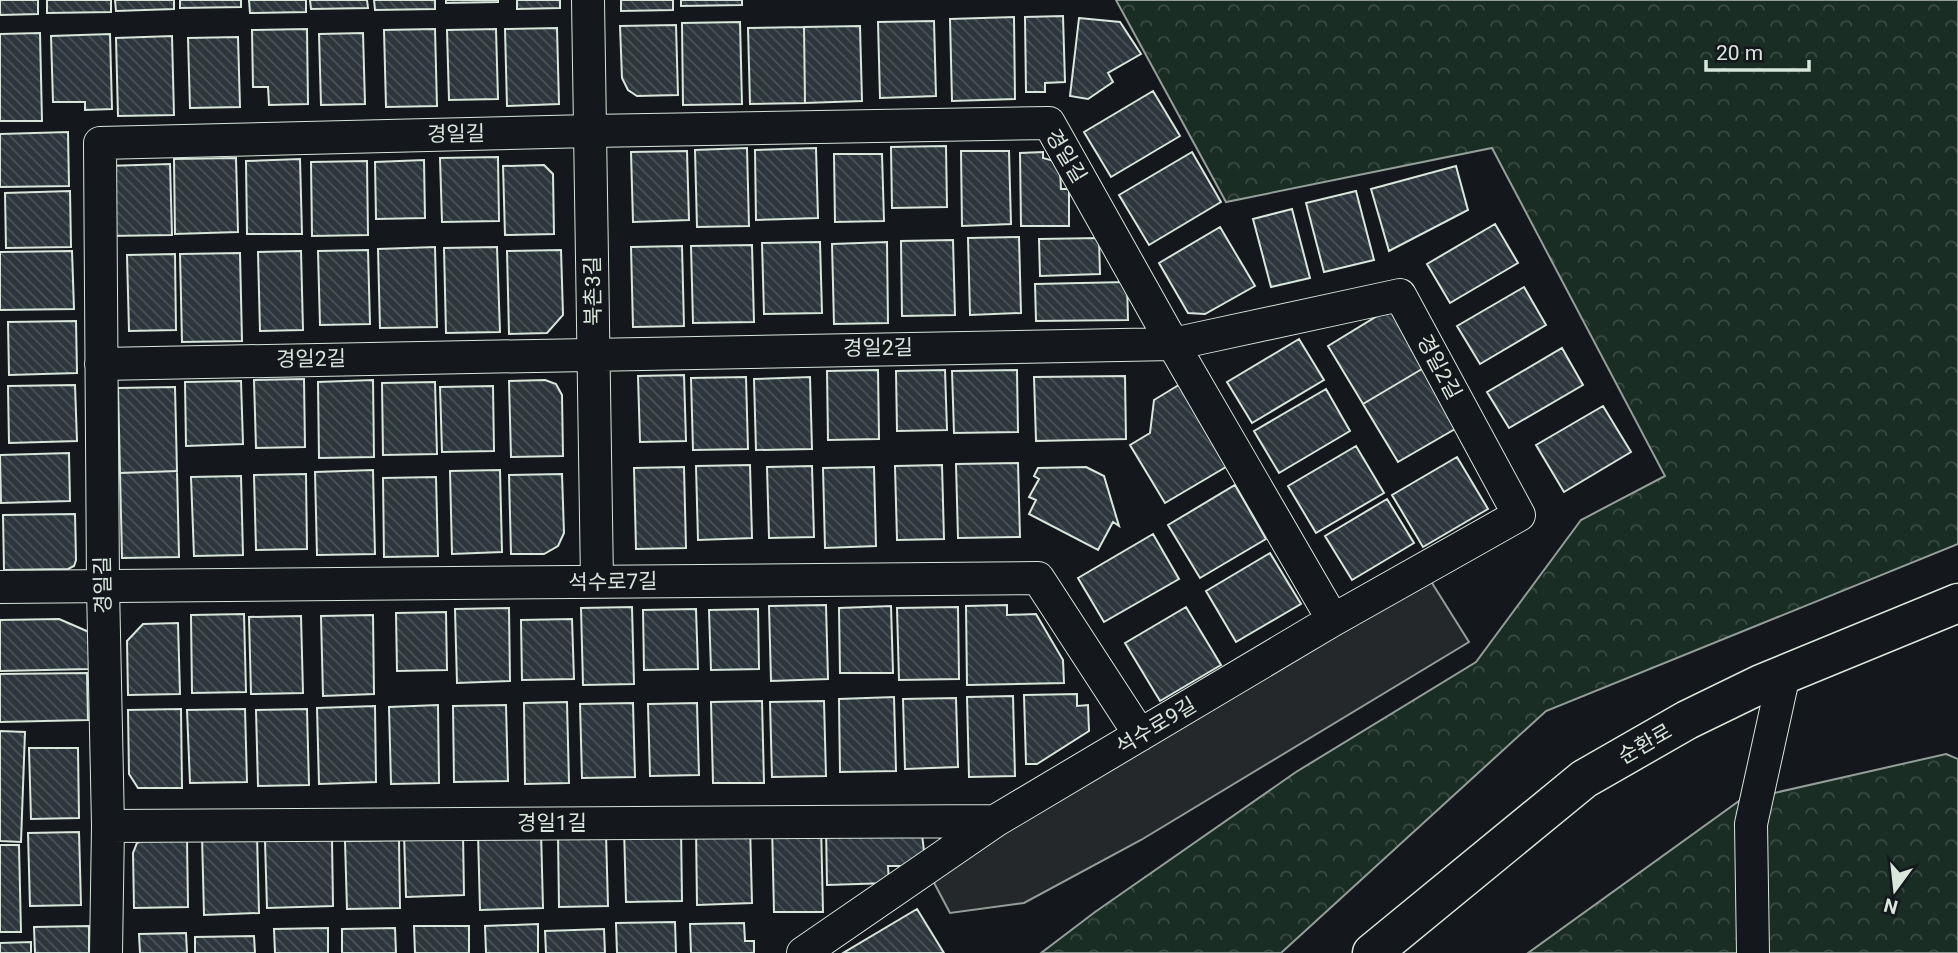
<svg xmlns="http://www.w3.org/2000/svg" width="1958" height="953" viewBox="0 0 1958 953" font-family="Roboto,'Noto Sans KR',sans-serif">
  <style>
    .forest { fill: url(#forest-crowns); stroke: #939e99; stroke-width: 2 }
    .parking { fill: #24282b; stroke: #939e99; stroke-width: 2 }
    .building { fill: url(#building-back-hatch); stroke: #d8e6dc; stroke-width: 2 }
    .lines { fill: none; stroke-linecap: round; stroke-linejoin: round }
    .minor-casing { stroke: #d8e6dc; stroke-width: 34 }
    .secondary-casing { stroke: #d8e6dc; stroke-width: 41 }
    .minor { stroke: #14181c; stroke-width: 32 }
    .secondary { stroke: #14181c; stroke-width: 38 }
    .labels { text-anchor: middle; stroke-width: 5; stroke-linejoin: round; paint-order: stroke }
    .street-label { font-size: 21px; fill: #d8e6dc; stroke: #14181c }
  </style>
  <defs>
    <pattern id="forest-crowns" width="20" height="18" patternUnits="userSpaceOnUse" patternTransform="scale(1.75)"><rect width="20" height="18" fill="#1a2d24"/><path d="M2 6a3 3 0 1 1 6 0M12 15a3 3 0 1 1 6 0" fill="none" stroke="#3b4b43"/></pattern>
    <pattern id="building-back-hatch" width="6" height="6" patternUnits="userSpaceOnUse" patternTransform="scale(1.75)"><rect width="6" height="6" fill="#2c363c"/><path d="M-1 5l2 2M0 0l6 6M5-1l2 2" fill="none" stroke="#4a5358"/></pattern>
  </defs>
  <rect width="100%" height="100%" fill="#14181c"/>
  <path class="forest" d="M1116 0H1958V544L1546 711 1281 953H1041L1095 912 1296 772 1476 662 1581 520 1665 476 1492 148 1226 202Z
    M1946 754 1958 759V953H1528L1739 801Z"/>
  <path class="parking" d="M1427 575 1469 642 1141 840 1024 903 950 913 931 877Z"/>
  <path class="building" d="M0 0H38V14L0 15Z
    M47 0H111V12L47 13Z
    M115 0H174V9L116 11Z
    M180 0H241V7L180 8Z
    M249 0H306V12L250 13Z
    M310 0H367L368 8 311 9Z
    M374 0H435V9L375 10Z
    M446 0H498V2L446 3Z
    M517 0H560V8L517 9Z
    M621 0H673V10L621 11Z
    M681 0H742V5L681 6Z
    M1063 16 1065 82 1045 83V92H1026L1025 17Z
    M1014 17 1015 99 952 101 950 19Z
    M1079 18 1120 22 1141 54 1108 73 1113 82 1088 99 1070 96Z
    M934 21 936 96 880 98 878 22Z
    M740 22 742 104 683 105 682 23Z
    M676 25 678 95 637 96 628 90 622 78 620 26Z
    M860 26 862 101 805 103 804 27Z
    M804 27 805 103 750 104 748 28Z
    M557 28 559 104 507 106 505 29Z
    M307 29 308 104 269 105 268 87H253L252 30Z
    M435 29 437 106 386 107 384 30Z
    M496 29 498 99 449 100 447 30Z
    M40 33 42 121H0V34Z
    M363 33 365 104 321 105 319 34Z
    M110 34 112 109 85 110V102H53L51 36Z
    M172 36 174 115 118 116 116 38Z
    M238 37 240 107 190 108 188 38Z
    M1153 91 1180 136 1111 177 1084 132Z
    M68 132 69 186 0 187V134Z
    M946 146 947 207 892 208 891 147Z
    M747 148 749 226 697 227 695 150Z
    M816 148 818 218 756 220 755 150Z
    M687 151 689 220 633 222 631 152Z
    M961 151H1009L1011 224 962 226Z
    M1043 152V158L1054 161 1060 170 1061 189H1069V226H1021L1020 153Z
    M1192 152 1221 202 1149 245 1119 195Z
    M834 154H882L884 221 835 222Z
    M498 157 499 221 442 222 440 158Z
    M236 158 238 232 175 234 174 159Z
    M300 159 302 234H247L246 161Z
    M424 160 425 218 376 219 375 162Z
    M367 161 368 235 312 236 311 162Z
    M170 164 172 235 107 236 106 166Z
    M544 165 553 174 554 234 505 235 503 166Z
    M1456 166 1468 210 1389 251 1371 189Z
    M70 191 71 247 6 248 5 193Z
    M1356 191 1374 260 1324 272 1306 203Z
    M1292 209 1310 278 1271 287 1253 219Z
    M1495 224 1518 263 1450 303 1427 264Z
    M1220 227 1255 286 1205 314 1188 313 1159 263Z
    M1019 237 1021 313 970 315 968 238Z
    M1099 238 1100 274 1040 276 1039 239Z
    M953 240 955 315 902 316 901 241Z
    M820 242 822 313 764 314 762 243Z
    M887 242 888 323 834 324 832 244Z
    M752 245 754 322 693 323 691 246Z
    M682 246 684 326 633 327 631 247Z
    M435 247 437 327 380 328 378 249Z
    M497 247 500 332 446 333 444 248Z
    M368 250 370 324 320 325 318 251Z
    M561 250 563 315 547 333 509 334 507 251Z
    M72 251 74 309 0 310V252Z
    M301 251 303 330 260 331 258 252Z
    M240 253 242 341 182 342 180 254Z
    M175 254 176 330 129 331 127 255Z
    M1127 282 1128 320 1036 321 1035 284Z
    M1524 287 1546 325 1480 364 1457 326Z
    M1392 307 1427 366 1363 404 1328 346Z
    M76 321 77 373 9 375 8 322Z
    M1299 339 1324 380 1252 423 1227 382Z
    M1562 348 1583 385 1509 428 1487 392Z
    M1427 366 1462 425 1398 462 1363 404Z
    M878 370 879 439 828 440 827 371Z
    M945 370 947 430 897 431 896 371Z
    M1017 370 1018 432 954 433 952 371Z
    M684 375 686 441 640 442 638 376Z
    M1125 376 1126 439 1036 441 1034 377Z
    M746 377 748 449 693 450 691 378Z
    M810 377 812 449 756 450 754 379Z
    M304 379 305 447 256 448 254 380Z
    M373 380 374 457 319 458 318 382Z
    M545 380 556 384 562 395 563 456 511 457 509 381Z
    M241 381 243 444 186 446 185 382Z
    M435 382 437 454 383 455 382 383Z
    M1182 383 1231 464 1165 503 1130 445 1150 433 1154 400Z
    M75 385 77 441 9 443 8 386Z
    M493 386 494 451 442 452 440 387Z
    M175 387 177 471 120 473 118 388Z
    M1326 389 1350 431 1279 473 1254 431Z
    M1603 406 1631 452 1564 492 1536 445Z
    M1356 446 1384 493 1316 533 1288 486Z
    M69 453 70 501 1 503 0 455Z
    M1457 457 1488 509 1423 547 1392 495Z
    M1018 463 1020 537 958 538 956 464Z
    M750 465 752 538 698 540 696 466Z
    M942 465 944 539 897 540 895 466Z
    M812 466 814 537 769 538 767 467Z
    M684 467 686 548 636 549 634 468Z
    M874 467 876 546 825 548 823 468Z
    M1086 467 1104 476 1119 526 1113 522 1098 550 1029 514 1036 500 1029 497 1039 479 1034 476 1038 468Z
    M373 470 375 554 317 555 315 472Z
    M500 470 502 552 452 554 450 471Z
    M177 471 179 557 122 558 120 473Z
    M306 474 307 549 256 550 254 475Z
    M562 474 564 533 558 546 544 554H511L509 475Z
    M241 476 243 555 194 556 191 477Z
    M436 477 438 556 384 557 383 478Z
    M1235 485 1266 539 1200 578 1168 525Z
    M1387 499 1414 543 1352 580 1325 536Z
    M75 514 76 560 74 566 68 569 4 570 3 515Z
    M1153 534 1179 579 1104 622 1078 578Z
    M1270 553 1301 604 1236 642 1206 591Z
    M826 605 828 679 771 681 769 606Z
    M1007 605V615L1036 614 1063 660 1064 683 967 685 966 606Z
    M891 606 893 673H840L839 608Z
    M632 607 634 684 583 685 581 608Z
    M958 607 959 679 899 680 897 608Z
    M1186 607 1221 665 1160 701 1125 643Z
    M509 608 510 681 457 683 455 609Z
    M696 609 698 669 644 670 643 610Z
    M758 609 759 669 711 670 709 610Z
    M446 612 447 670 397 671 396 613Z
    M244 614 246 692 192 693 191 615Z
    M373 615 374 694 323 696 321 616Z
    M301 616 303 693 251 694 249 617Z
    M59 619 89 632V669L0 671V620Z
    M572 619 574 679 522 680 521 620Z
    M178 623 180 694 128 695 127 641 143 624Z
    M87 673 88 720 0 722V674Z
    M1077 694V706L1088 705 1089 731 1037 764H1026L1024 695Z
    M1013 696 1015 776 969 777 967 697Z
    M894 697 896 771 840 772 839 699Z
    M956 698 958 767 905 769 903 699Z
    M762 701 764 783H713L711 702Z
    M824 701 826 776 772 777 770 702Z
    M567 702 569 783 525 784 524 703Z
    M633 703 635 777 582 778 580 704Z
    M697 703 699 775 650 776 648 704Z
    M438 705 439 783 391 784 389 707Z
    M506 705 508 781 454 782 453 706Z
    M375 706 376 782 319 784 317 708Z
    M181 709 182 788H138L129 774 128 710Z
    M245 709 247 782 190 783 187 710Z
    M307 709 309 785 258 786 256 710Z
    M0 731 25 732 21 842 0 841Z
    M29 748H78L79 818 31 819Z
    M750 825 752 903 697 905 696 827Z
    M821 825 823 912H774L772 826Z
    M826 826 922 835 924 851 913 866H888L889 883 827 885Z
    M681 827 682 901 626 902 624 828Z
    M541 831 543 908 480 910 478 833Z
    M79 832 81 905 30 906 28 833Z
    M463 833 464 895 406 897 404 834Z
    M606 834 608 906 559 907 558 835Z
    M257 835 259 913 204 915 202 836Z
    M147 838H187L188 907 134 908 133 853 137 843Z
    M332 839 333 906 267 908 265 841Z
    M399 840 400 908 347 909 345 841Z
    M0 845H19L21 932H0Z
    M917 909 944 953H843Z
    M675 922 676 953H617L616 923Z
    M744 923 745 941H754V953H691L690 924Z
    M538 924V953H486L485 926Z
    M89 926V953H35L34 927Z
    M414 926H469V953H415Z
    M328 928V953H275L274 929Z
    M395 928 396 953H342V929Z
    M604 929 605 953H546L545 931Z
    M186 933 187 953H140L139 934Z
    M254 936 255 953H195V937Z
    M31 942V953H0V943Z"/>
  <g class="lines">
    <defs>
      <path id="minor" d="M588 0 597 582
        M101 364 1173 344 1400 295 1519 515 1333 620 995 821 803 953
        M0 587 1038 578 1140 735
        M108 826 995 821
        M106 953 108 826 103 587 100 143 590 131 1049 123 1173 344 1333 620
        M1753 953 1751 824 1784 674"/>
      <path id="secondary" d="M1372 953 1584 779 1687 720 1761 684 1958 603"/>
    </defs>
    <use href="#minor" class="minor-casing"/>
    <use href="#secondary" class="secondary-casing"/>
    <use href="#minor" class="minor"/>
    <use href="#secondary" class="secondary"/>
  </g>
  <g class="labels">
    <g class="street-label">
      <text transform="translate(456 134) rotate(-1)" y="7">경일길</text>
      <text transform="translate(1066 156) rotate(59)" y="7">경일길</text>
      <text transform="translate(593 291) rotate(-91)" y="7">북촌3길</text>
      <text transform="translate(878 348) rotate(-1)" y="7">경일2길</text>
      <text transform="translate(311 359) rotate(-1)" y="7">경일2길</text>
      <text transform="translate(1439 367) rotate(62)" y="7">경일2길</text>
      <text transform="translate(613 582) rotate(-1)" y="7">석수로7길</text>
      <text transform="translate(103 585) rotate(-91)" y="7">경일길</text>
      <text transform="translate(1156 726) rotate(-31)" y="7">석수로9길</text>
      <text transform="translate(1645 744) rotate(-30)" y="7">순환로</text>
      <text x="552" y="830">경일1길</text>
    </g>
  </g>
  <g transform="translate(1895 890) rotate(195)" stroke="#14181c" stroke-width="5" paint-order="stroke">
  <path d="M0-5L12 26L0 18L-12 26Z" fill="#d8e6dc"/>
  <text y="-10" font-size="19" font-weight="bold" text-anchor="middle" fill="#d8e6dc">N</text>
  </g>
  <path d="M1706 60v10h103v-10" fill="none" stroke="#d8e6dc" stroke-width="3.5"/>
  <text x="1716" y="60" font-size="21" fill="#d8e6dc" stroke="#14181c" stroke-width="5" paint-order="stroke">20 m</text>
</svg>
